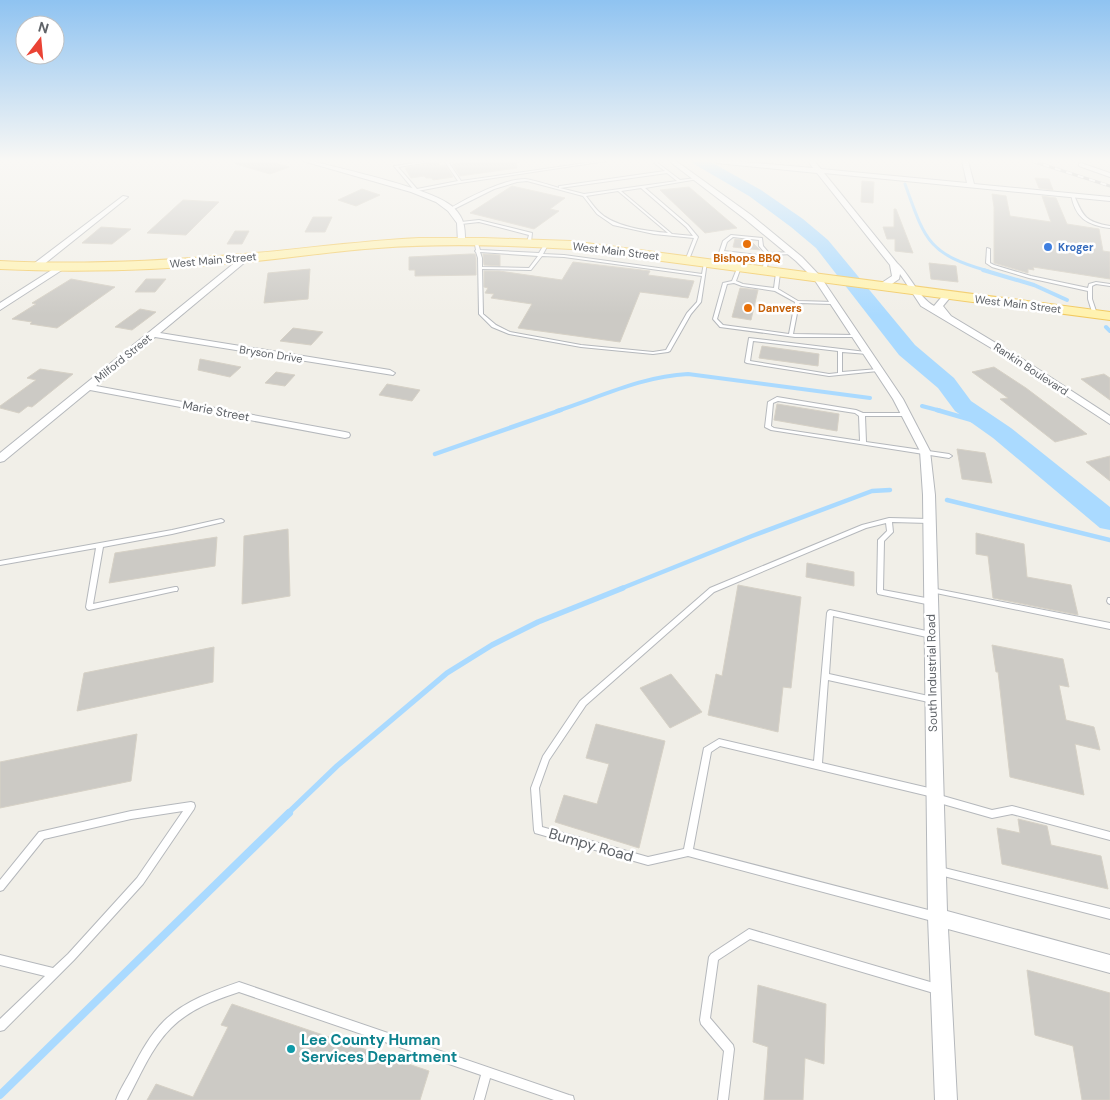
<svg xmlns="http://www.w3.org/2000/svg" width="1110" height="1100" viewBox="0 0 1110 1100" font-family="'DM Sans',sans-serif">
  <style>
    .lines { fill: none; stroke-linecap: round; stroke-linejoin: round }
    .stream-far4 { stroke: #aadaff; stroke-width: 3 }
    .stream-far3 { stroke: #aadaff; stroke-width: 4 }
    .stream-far2 { stroke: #aadaff; stroke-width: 4.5 }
    .stream-far1 { stroke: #aadaff; stroke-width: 5.5 }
    .stream { stroke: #aadaff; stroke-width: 8 }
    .river { fill: #aadaff; fill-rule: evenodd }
    .building { fill: #cccac5; stroke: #d6d1c6 }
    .service-casing { stroke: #b5b8bc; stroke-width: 2 }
    .minor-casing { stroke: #b5b8bc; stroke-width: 2 }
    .primary-casing { stroke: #f2c960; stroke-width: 2 }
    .service { fill: #fff; fill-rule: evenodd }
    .minor { fill: #fff; fill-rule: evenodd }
    .primary { fill: #fff2af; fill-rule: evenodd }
    .rail-casing { stroke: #b6b7b8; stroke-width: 3 }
    .rail { stroke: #fff; stroke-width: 2; stroke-dasharray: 6; stroke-linecap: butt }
    .food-dot { fill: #e8710a; stroke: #fff; stroke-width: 2 }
    .shop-dot { fill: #3f7fe0; stroke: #fff; stroke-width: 2 }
    .culture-dot { fill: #0f9aa8; stroke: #fff; stroke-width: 2 }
    .labels { text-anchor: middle; stroke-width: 5; stroke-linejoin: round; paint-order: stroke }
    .far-shop-label { font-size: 11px; font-weight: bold; fill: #366cbe; stroke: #fff; text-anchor: start }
    .far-street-label { font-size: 11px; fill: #5f6368; stroke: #fff }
    .far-food-label { font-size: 11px; font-weight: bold; fill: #c56008; stroke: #fff }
    .street-label { font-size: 12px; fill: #5f6368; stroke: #fff }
    .near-street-label { font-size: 15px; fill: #5f6368; stroke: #fff }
    .near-culture-label { font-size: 15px; font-weight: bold; fill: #0d838f; stroke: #fff; text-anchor: start }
  </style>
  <rect width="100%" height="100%" fill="#f1efe8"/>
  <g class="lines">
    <path class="stream-far4" d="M905 184C925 240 928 254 988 271"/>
    <path class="stream-far3" d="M983 270 1034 285 1067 300
      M1106 327 1110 331
      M922 406 941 411
      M557 411C600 397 643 376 688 374L870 398"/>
    <path class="stream-far2" d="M937 410 989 425
      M435 454 561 410
      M947 500 1110 540
      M620 589 752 536 872 491 890 490"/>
    <path class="stream-far1" d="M287 814 337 766 447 673 492 645 538 622 623 588"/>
    <path class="stream" d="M0 1095 289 813"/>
    <path class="river" d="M692 161H709L761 190 803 219 828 240 915 345 954 378 971 401 1011 428 1110 507V530L1100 528 993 438 955 411 938 388 899 355 816 248 791 227 749 196 694 164Z"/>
  </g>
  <path class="building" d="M236 161H269L289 167 270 174 236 164Z
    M482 161H516L517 168 460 176 452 164Z
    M438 162 440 166 445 165 453 177 433 180 432 178H426L424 176 411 178 405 168Z
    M1035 178 1049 179 1053 190 1039 188Z
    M862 181 874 182 873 203 861 202Z
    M512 186 565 198 550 209 559 211 534 229 470 213Z
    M689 187 737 228 705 233 660 190Z
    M362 189 380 195 356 206 338 200Z
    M992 194 1006 196 1010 216 1051 222 1042 196 1056 198 1067 224 1099 229 1103 251 1110 252V279L1033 267 1034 270 1028 269V273L994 263V207Z
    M183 200 219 202 186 235 147 233Z
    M894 209H896L913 253 895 251V239H887L883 227H894Z
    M313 217H332L325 232H305Z
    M101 227 131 229 112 244 82 243Z
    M235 231H249L242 244H227Z
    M735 239 751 241 760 250 733 247Z
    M470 254H475L476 258V275L415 276V270H409V257Z
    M483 254 500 255V266L484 265Z
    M573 262 650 271 648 275 694 281 688 298 640 292 620 342 518 328 532 304 491 298 494 294 485 293 488 288 484 287V271H499L562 280Z
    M929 263 956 266 958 282 931 279Z
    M310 269 308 299 264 303 268 273Z
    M71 279 115 287 57 328 30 324 32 322 12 319 36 304 32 303Z
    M146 279H166L155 292H135Z
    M740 288 758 290 751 320 732 317Z
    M140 309 156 312 132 330 115 327Z
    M293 328 323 332 311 345 280 341Z
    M762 346 819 354 818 366 759 358Z
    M200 359 241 367 230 377 198 370Z
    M994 367 1026 388 1087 434 1055 442 1000 399 1008 398 972 372Z
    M40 369 73 374 32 407 28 406 19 413 0 408V406L36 380 27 378Z
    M276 372 295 375 285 386 265 383Z
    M1104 374 1110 378V400L1081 379Z
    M387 384 420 390 412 401 379 395Z
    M777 404 839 414 837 431 774 420Z
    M957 449 985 453 992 483 962 479Z
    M1110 456V481L1086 462Z
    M288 529 290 596 242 604 244 536Z
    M976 533 1024 544 1027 577 1071 585 1078 615 993 598 988 556 976 554Z
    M217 537 215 566 109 583 115 553Z
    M807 563 854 572V586L806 577Z
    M738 585 801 597 791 688 783 687 778 732 708 715 716 674 722 676Z
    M992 645 1063 659 1069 687 1059 685 1066 720 1094 727 1100 750 1075 744 1084 795 1010 777 998 672H996Z
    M214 647 213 682 77 711 84 673Z
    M671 674 702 712 670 728 640 688Z
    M596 724 665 741 639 848 555 822 564 795 597 804 609 764 586 758Z
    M137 734 131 781 0 808V762Z
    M1018 819 1047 826 1051 845 1101 856 1108 889 1002 864 997 828 1020 833Z
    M1027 970 1110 993V1100H1082L1073 1046 1035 1035Z
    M758 985 826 1004 824 1064 805 1058 803 1100H764L768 1047 753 1042Z
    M232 1004 429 1071 420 1100H147L156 1084 193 1097 228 1027 221 1025Z"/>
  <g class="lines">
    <defs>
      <path id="service" d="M430 161H436L398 167 417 189 458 181 445 162 449 161H454L449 163 461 181 600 161H606L460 183 412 192V190H414L394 166Z
        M655 161 680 180 696 178 698 179 645 188 688 225 698 237 688 262 685 261 694 238 654 234 613 225 597 214 583 196 527 181 517 182 494 189 452 210 449 209C467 198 504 179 525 179 534 180 549 185 559 188V186H560L665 171 654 163ZM667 173 677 181 584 194 560 188ZM641 188 686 227 693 236 672 234 621 191ZM618 191 668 233C647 231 613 227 598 211 594 207 590 201 586 196Z
        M1071 194 1074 195C1083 217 1086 222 1110 226V228C1087 225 1075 218 1071 194Z
        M479 220 532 233 531 242 529 243 527 242 529 235 479 222 461 224 459 223 461 222Z
        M731 235 762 238 763 246 769 253 793 252 795 253 793 254 770 255 766 271 764 272 762 271 765 258 723 253 719 265 716 266 715 265 723 241ZM733 237 759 240V246L766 254V256L724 251 727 242Z
        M474 239 477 240 480 250 539 253 545 243 547 242 549 243 543 254 564 255 702 274 704 263 707 262 701 302 691 314 670 351 668 352 653 354 581 347 509 334 492 327 479 314 478 258 476 252 475 251 476 250ZM480 252 538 256 529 268 482 267V258ZM542 256 564 257 702 276 697 302 687 313 666 350 653 352 581 345 510 332 496 325 483 314 482 269 530 270H531Z
        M987 248 990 249V263L994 265 1031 276 1088 288 1089 284 1096 282 1110 284V286L1096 284 1092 286V299L1097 314 1093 315 1088 299V291L1029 278 992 267 986 263Z
        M738 266 741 267 736 281 743 284 774 288 776 273 778 272 780 273 778 289 798 301 834 302V303L832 304 799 303 793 334 854 335 856 336 854 337H795L720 327 713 319 723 283 732 281ZM734 283 742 286 775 291 795 302 789 334 723 325 717 319 727 284Z
        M749 338 866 352H868V354L842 352V372L878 369 880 370 878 371 829 376 747 363 745 362ZM753 341 838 351V373L829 374 750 361Z
        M777 397 856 410 863 413H908L909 414 906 416H865L866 442 949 454 952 456 949 458 771 430 765 427 768 402ZM778 401 855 413 859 416 860 441 774 428 771 426 773 403Z
        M889 518 929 519 932 521 929 523 892 522 893 532 884 541 883 590 931 599 933 600 934 602 933 604 931 605 878 594 877 592 878 540 887 531 886 523 866 528 714 592 586 705 549 760 539 788 542 827 648 857 684 849 704 748 719 739 814 761 827 613 828 611 830 610 931 632 933 633 934 635 933 637 931 638 833 616 829 674 933 697 936 698 937 700 936 702 933 703 828 680 822 763 933 789 936 790 937 793 936 794 992 810 1012 806 1110 832V840L1012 814 992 818 936 802 933 801 932 798 933 797 720 746 711 752 693 849 936 912 939 914 941 917 939 920 936 922 688 856 648 865 535 833 534 830 531 788 543 756 580 701 710 588 862 525Z
        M221 519 223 520 224 521 223 522 172 534 103 547 93 604 175 587H177L178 589 177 591H175L89 610 87 609 86 607 96 548 0 565V561L172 530Z
        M929 588H931L1110 623V629L931 592H929L928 590Z
        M1108 598H1110V604L1108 603 1107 601Z
        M191 802 194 803 195 806 194 809 143 884 74 960 4 1030 0 1031V1019L45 976 0 965V955L53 968 68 954 137 878 183 811 131 819 44 839 3 890 0 891V880L39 832 131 811Z
        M940 867 1110 909V919L940 875 937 874 936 871 937 868Z
        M749 929 937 984 940 986 942 989 940 992 937 994 750 939 718 960 710 1018 733 1045 734 1049 728 1100H718L724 1051 701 1024 700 1020 709 957 711 954Z
        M239 982 569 1095 573 1096 574 1100H554L490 1078 484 1100H474L481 1075 239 992C215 1000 190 1009 171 1028 151 1048 140 1076 127 1100H116C120 1089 127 1079 132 1069 141 1052 150 1035 164 1021 184 1001 213 991 239 982Z"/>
      <path id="minor" d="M303 161H312C341 169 436 189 454 208 464 218 465 227 465 240L458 242 457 223 448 211 436 202 411 192Z
        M669 161H676L751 215 802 257 820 276 903 399 930 451 935 495 947 911 1110 955V973L948 929 957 1100H935L928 917 923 495 920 451 893 399 814 279 796 261 745 219Z
        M714 161H733L813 168 808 161H814L821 169 967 183 962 161H968L974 184 1110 197V201L824 173 897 263C911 276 918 297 934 306L945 293H951L952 295 943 306 951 316 1024 360 1110 416V424L1018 364 921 306 900 274 899 279 886 288H880V284L892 276 890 265 817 173 717 163Z
        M1081 163 1110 173V177L1079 166V164Z
        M123 196 128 197 38 269H32V265Z
        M243 256 250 258 160 333 390 370 395 373 393 375 155 337 96 386 345 432 349 433 350 435 349 437 345 438 90 390 4 461 0 462V453Z
        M58 266 65 268 0 310V303Z"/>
      <path id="primary" d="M419 238H484L571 241 1110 312V320L571 249C507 245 442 243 378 248 334 251 290 258 246 262 164 270 82 273 0 269V261C82 265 163 261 244 254 302 249 360 241 419 238Z"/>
    </defs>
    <use href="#service" class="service-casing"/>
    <use href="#minor" class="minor-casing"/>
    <use href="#primary" class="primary-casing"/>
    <use href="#service" class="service"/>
    <use href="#minor" class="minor"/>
    <use href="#primary" class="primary"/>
    <defs>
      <path id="rail" d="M1032 161 1110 186"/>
    </defs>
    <use href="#rail" class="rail-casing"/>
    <use href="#rail" class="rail"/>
  </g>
  <linearGradient id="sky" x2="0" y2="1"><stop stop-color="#8fc3f1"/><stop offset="0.51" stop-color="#f9f8f5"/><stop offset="1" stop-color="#f9f8f5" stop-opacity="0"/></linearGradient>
  <rect width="1110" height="315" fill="url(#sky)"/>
  <g class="food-dot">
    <circle cx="747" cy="244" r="5"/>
    <circle cx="748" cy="308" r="5"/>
  </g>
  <circle class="shop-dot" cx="1048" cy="247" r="5"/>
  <circle class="culture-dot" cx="291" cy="1049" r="5"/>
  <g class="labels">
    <g class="far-shop-label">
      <text x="1058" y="251">Kroger</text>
    </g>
    <g class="far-street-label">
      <text transform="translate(616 251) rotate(7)" y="4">West Main Street</text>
      <text transform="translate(213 260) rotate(-5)" y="4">West Main Street</text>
      <text transform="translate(1018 304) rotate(7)" y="4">West Main Street</text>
      <text transform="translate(271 354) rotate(9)" y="4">Bryson Drive</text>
      <text transform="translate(123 358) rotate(-39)" y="4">Milford Street</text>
      <text transform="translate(1031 369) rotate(33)" y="4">Rankin Boulevard</text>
    </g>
    <g class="far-food-label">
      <text x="747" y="262">Bishops BBQ</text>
      <text x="758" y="312" text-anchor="start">Danvers</text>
    </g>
    <g class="street-label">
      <text transform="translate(216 411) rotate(11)" y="4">Marie Street</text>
      <text transform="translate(932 673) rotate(-91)" y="4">South Industrial Road</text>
    </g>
    <g class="near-street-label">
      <text transform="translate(591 845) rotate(16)" y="5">Bumpy Road</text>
    </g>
    <g class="near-culture-label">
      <text x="301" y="1045">Lee County Human<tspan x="301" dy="17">Services Department</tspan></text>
    </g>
  </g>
  <g transform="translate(40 40) rotate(16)"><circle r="24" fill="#ffffff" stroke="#bfc1c3"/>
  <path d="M0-4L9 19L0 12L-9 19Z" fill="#ea4335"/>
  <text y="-8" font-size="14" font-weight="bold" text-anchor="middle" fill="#5f6368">N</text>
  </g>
</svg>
